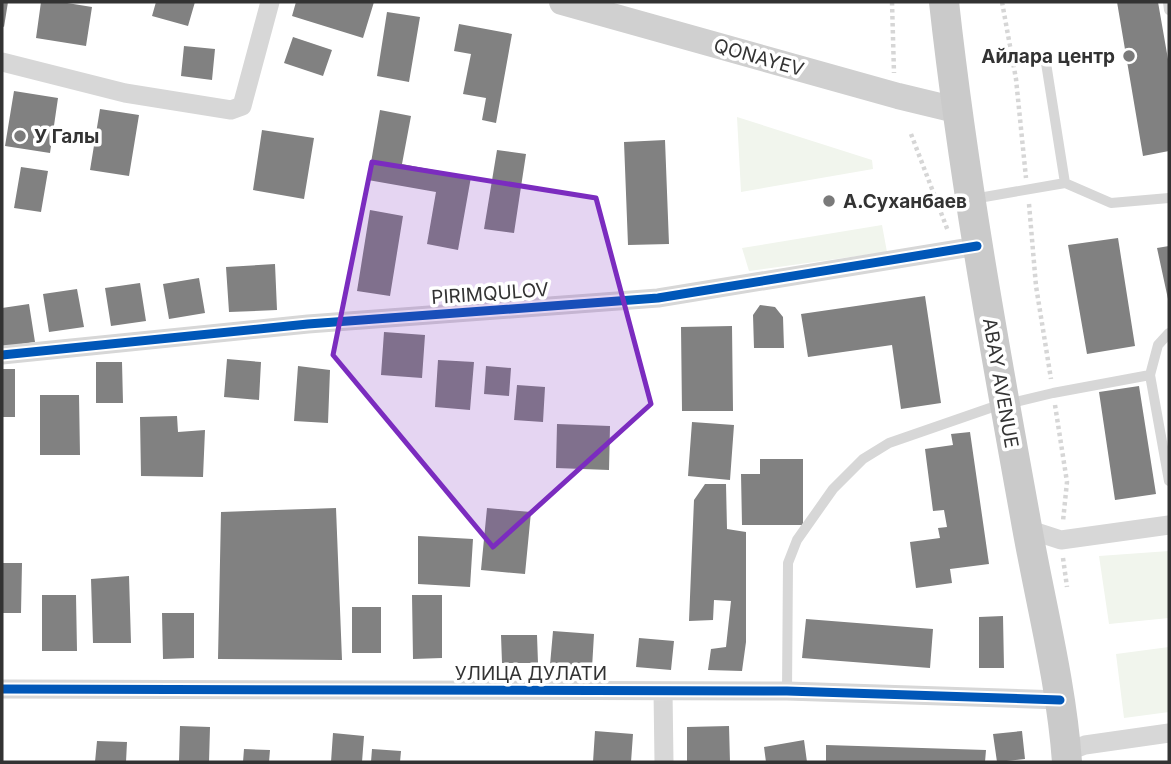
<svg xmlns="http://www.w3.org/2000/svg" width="1171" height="764" viewBox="0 0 1171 764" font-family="Inter,sans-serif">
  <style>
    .green { fill: #f1f5ed }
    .building { fill: #818181 }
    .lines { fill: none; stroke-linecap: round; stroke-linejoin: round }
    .path { stroke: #d6d6d6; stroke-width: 4.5; stroke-dasharray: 3.5 3.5; stroke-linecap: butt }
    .lane { stroke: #d7d7d7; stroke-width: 10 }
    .street { stroke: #d7d7d7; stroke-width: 19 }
    .secondary { stroke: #d0d0d0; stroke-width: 26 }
    .primary { stroke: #cacaca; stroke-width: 30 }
    .cycleway-casing { stroke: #fff; stroke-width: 13 }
    .cycleway { stroke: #0057b8; stroke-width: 9 }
    .marked { fill: #7b2cbf; fill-opacity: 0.2; stroke: #7b2cbf; stroke-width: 5; stroke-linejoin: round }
    .poi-dot { fill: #7a7a7a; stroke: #fff; stroke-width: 2.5 }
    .labels { text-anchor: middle; stroke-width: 7; stroke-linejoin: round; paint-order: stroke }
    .poi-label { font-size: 19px; font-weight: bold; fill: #333; stroke: #fff; text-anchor: start }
    .street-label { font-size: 19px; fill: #333; stroke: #fff }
  </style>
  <rect width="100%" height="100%" fill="#fff"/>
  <path class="green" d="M737 117 872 160 873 169 741 192Z
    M882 225 887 252 749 271 742 248Z
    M1169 551V618L1109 624 1099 556Z
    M1169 647V712L1124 718 1116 654Z"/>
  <path class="building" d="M2 2H8L4 27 2 26Z
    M41 2H61L92 7 86 46 36 38Z
    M156 2H195L188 26 152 16Z
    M296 2H374L363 38 292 16Z
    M1117 2H1158L1169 65V151L1143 156Z
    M387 12 420 17 409 82 377 76Z
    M459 24 512 34 496 123 482 120 486 98 463 94 471 54 454 51Z
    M293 37 332 50 323 76 284 63Z
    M184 46 215 49 212 80 181 76Z
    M14 91 58 98 50 153 5 146Z
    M100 109 139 115 129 176 90 170Z
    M380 110 411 116 402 164 471 177 458 250 427 244 436 192 368 180Z
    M262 130 314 138 304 199 253 190Z
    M665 140 669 244 628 245 624 142Z
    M497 150 526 154 514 233 484 229Z
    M21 167 48 171 41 212 14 208Z
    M370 210 403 216 390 296 357 291Z
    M1118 238 1135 346 1087 354 1068 245Z
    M1169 246V299H1168L1157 248Z
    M275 264 277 310 229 312 226 267Z
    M199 278 205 313 169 319 163 284Z
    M140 283 146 321 111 326 105 288Z
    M77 289 84 327 49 332 43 294Z
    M925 296 941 403 901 409 892 345 808 357 801 314Z
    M29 304 35 342 2 347V308Z
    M760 305 775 307 783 317 784 348H754L753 315Z
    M732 326 733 411H682L681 327Z
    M384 332 425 335 422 378 381 375Z
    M227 359 261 362 259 400 224 397Z
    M438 360 474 362 470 410 435 407Z
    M96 362H122L123 403H96Z
    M298 366 330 370 328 423 294 421Z
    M486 366 511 368 509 396 484 394Z
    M2 369H15V417H2Z
    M517 385 545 387 543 422 514 420Z
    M1139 386 1156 494 1115 500 1099 392Z
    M40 395H79L80 455H40Z
    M177 416 178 432 205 430 203 477 141 476 140 417Z
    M692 422 734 425 730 480 688 476Z
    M557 424 610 426 609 470 556 468Z
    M970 432 989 564 950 569 952 583 916 588 910 542 940 538 938 528 947 527 944 510 933 511 925 449 953 445 951 434Z
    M760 459H803V525H742L741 474H760Z
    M705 484H726L727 529 746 532V642L742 671 708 670 711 649 726 647 731 601 714 600 713 620 689 621 694 500Z
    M336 508 342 660 218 659 221 512Z
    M487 508 531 512 525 574 481 570Z
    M418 536 473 539 470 587 418 584Z
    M2 563H22L21 613H2Z
    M129 576 131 643H93L91 579Z
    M42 595H76L77 651H42Z
    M412 595H442V658L413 659Z
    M352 607H381V653H352Z
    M162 613H194V658L163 659Z
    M1003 616 1004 668H979V617Z
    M806 619 933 629 930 668 802 658Z
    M553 631 594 634 592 668 550 665Z
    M501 635H537L538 663H502Z
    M639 638 674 641 671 670 636 667Z
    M180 726 210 727 209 762H179Z
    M729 726 730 762H687V727Z
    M595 731 633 734 631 762H593Z
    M1022 731 1025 759 997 762 993 734Z
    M333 733 364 736 362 762H331Z
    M804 740 807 762H766L764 747Z
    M97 741 127 742 126 762H95Z
    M826 745 986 750 985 762H826Z
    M244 749 270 750 269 762H243Z
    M372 749 401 751 400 762H371Z"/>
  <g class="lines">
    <path class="path" d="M892 2 894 73
      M1002 2 1016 79 1026 178
      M911 134 948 231
      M1029 204 1036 286 1051 379
      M1055 405 1067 482 1063 521
      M1063 558 1067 587"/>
    <path class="lane" d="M1168 2 1169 10
      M1046 63 1065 183 1111 203 1169 198
      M973 199 1065 183
      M1169 333 1158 345 1150 375 1169 481
      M787 691 788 563 797 540 833 489 863 459 889 443 990 408 1053 393 1150 375"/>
    <path class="street" d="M2 62 125 93 231 110 242 106 270 2
      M2 355 308 324 658 298 977 246
      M1027 529 1061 540 1169 525
      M2 689 787 691 1060 700
      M663 691 664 762
      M1067 752 1085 745 1169 733"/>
    <path class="secondary" d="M562 2 898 96 956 110"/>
    <path class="primary" d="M944 2C963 174 994 345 1025 516 1039 598 1061 679 1067 762"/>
    <defs>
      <path id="cycleway" d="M2 355 308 324 658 298 977 246
        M2 689 787 691 1060 700"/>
    </defs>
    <use href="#cycleway" class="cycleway-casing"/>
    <use href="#cycleway" class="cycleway"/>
  </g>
  <path class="marked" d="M372 162 596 198 651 404 493 547 333 355Z"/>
  <g class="poi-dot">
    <circle cx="1129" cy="56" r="7"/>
    <circle cx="20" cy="136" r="7"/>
    <circle cx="829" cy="201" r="7"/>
  </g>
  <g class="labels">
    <g class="poi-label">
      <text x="1115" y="63" text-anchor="end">Айлара центр</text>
      <text x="34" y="143">У Галы</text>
      <text x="843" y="208">А.Суханбаев</text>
    </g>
    <g class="street-label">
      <text transform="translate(759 57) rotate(16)" y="7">QONAYEV</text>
      <text transform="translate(490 293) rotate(-4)" y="7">PIRIMQULOV</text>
      <text transform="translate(1001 383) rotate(80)" y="7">ABAY AVENUE</text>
      <text x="531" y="680">УЛИЦА ДУЛАТИ</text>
    </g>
  </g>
  <rect width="1171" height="764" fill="none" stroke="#333333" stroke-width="7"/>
</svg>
